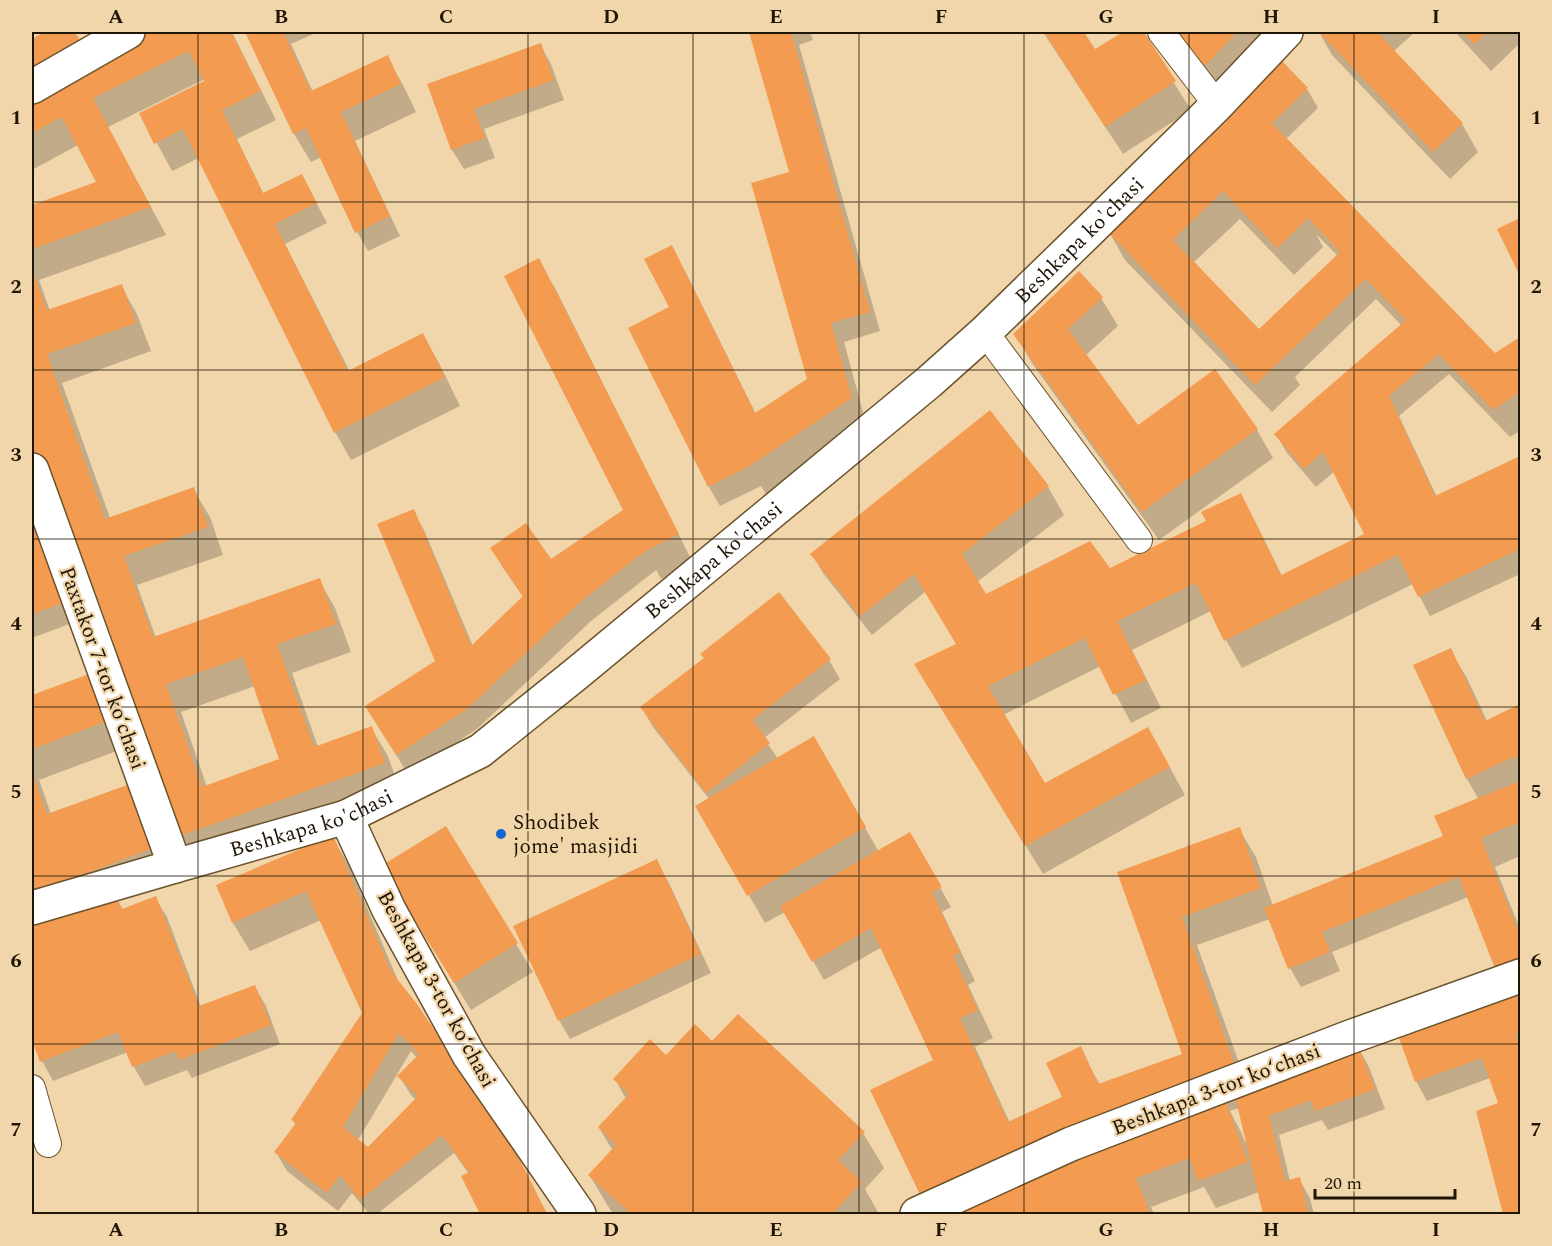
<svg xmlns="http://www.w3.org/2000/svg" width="1552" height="1246" viewBox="0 0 1552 1246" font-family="Spectral,serif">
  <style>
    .shadow { fill: #0003; fill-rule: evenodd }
    .building { fill: #f39b51; fill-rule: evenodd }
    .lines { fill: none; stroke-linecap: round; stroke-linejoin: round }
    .lane-casing { stroke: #6b532c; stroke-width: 28 }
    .street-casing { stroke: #6b532c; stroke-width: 36 }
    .secondary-casing { stroke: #6b532c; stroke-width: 36 }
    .lane { stroke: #fff; stroke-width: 26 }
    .street { stroke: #fff; stroke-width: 33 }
    .secondary { stroke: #fff; stroke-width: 33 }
    .grid { fill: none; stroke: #201606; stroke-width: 1.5; stroke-opacity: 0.55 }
    .poi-dot { fill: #1a66d1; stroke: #f2d6ab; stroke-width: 2 }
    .labels { text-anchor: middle; stroke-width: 4.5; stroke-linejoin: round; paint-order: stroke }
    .street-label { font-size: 21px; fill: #201606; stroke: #f2d6ab }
    .poi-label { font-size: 21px; fill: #201606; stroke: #f2d6ab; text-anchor: start }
    .neatline { fill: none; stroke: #201606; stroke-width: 2 }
    .grid-label { font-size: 20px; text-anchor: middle; font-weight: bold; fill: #201606 }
  </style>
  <rect width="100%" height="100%" fill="#f2d6ab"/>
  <path class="shadow" d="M47 32H73L91 61 150 32H232L276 120 237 139 264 195 302 176 327 223 285 244 350 372 423 335 439 363 460 406 351 460 335 432 199 158 172 171 141 114 206 82 205 79 108 127 166 235 39 280 50 311 121 286 137 314 151 351 62 383 110 518 193 489 210 517 223 555 137 585 156 638 319 580 335 608 351 652 292 673 318 747 371 728 388 756 400 791 189 866 118 651 99 599 91 602 75 573 32 451V206L98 182 78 145 32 170V41ZM255 686 281 760 207 787 181 712Z
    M246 32H318L291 44 313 92 387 57 403 85 416 112 355 141 400 236 368 251 357 232 322 157 311 162 294 134Z
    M751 32H810L813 40 799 45 880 331 844 342 867 427 766 494 761 486 720 506 709 487 630 328 671 308V247L687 275 756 414 808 380 791 173Z
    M1043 32H1082L1095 51 1126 32H1142L1191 110 1123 154Z
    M1163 32H1280L1215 100Z
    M1319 32H1415L1394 51 1462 124 1478 152 1450 179 1332 55Z
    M1455 32H1520V43L1491 71Z
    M540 45 551 64 564 100 484 129 495 158 464 169 452 150 429 85Z
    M1307 89 1318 108 1286 139 1495 355 1520 339V431L1510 437 1449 374 1399 416 1437 497 1520 458V574L1430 616 1413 584 1242 668 1226 640 1211 611 1132 650 1161 708 1131 723 1101 666 1003 715 1045 785 1164 757 1185 795 1043 874 932 692 957 645 925 592 872 635 823 573 812 554 1048 487 1064 515 977 582 985 596 1110 570 1208 522 1240 495 1256 523 1282 576 1366 535 1335 471 1316 487 1287 453 1276 434 1402 326 1376 299 1295 377 1300 385 1272 412 1125 260 1109 232ZM1240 219 1294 275 1323 247 1316 234 1338 256 1264 337 1193 263Z
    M1520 219V273L1499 230Z
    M538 260 555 288 693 563 661 579 656 570 591 621 477 729 408 774 378 726 437 661 413 511 424 530 473 646 524 598 503 568 492 548 551 562 624 511Z
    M1101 298 1118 326 1086 355 1138 427 1257 430 1273 458 1159 540 1032 363 1015 334Z
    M32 506 72 623 32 638Z
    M1450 650 1467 678 1487 721 1520 706V856L1495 867 1520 929V1214H1505L1478 1112 1500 1104 1490 1078 1427 1101 1416 1081 1507 989 1468 897 1332 952 1340 971 1301 987 1290 968 1270 919 1197 945 1248 1088 1358 1047 1369 1067 1385 1109 1328 1130 1322 1120 1279 1135 1290 1181 1299 1179 1310 1198 1314 1214H1265L1259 1192 1216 1208 1204 1187 1151 1207 1154 1214H932L939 1068 882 947 824 980 785 912 765 923 697 806 709 799 653 727 642 708 829 660 840 679 764 738 778 759 814 739 879 852 910 834 951 907 942 912 975 981 968 985 993 1038 975 1047 1010 1123 1061 1099 1080 1048 1100 1085 1186 1062 1119 873 1239 829 1256 857 1273 906 1444 837 1479 800 1467 779 1415 666ZM1239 1108 1247 1142H1245L1241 1132 1230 1111Z
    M88 676 122 749 39 780 51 814 129 785 169 877 115 896 123 910 155 898 167 917 201 1007 255 987 266 1006 280 1044 192 1078 187 1070 145 1086 134 1067 128 1052 53 1081 42 1061 32 1035V697Z
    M445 828 533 972 471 1010 399 894Z
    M332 837 349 865 399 983 525 1171 547 1214H482L463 1177 469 1174 454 1153 377 1214H369L352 1193 338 1211 287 1171 276 1152 296 1126 293 1120 364 1013 321 920 250 951 233 923 218 886ZM411 1051 417 1058 399 1076 411 1095 416 1100 368 1149 358 1140Z
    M656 861 668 881 711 973 570 1039 559 1020Z
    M713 1043 863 1133 884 1168 865 1189 879 1214H615L611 1211 590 1176 613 1151 599 1128 626 1099 615 1079 666 1057Z"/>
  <path class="building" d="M44 32H75L87 52 32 84V39Z
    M147 32H231L261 91 222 110 263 193 302 174 317 203 275 224 348 371 423 333 445 377 334 433 183 129 154 144 139 113 204 81 189 51 93 98 151 207 32 249V205L96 182 62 117 32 133V92L77 66Z
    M245 32H283L311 91 388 55 401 84 341 112 390 216 355 233 306 128 293 134Z
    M749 32H791L870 312 831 323 852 398 748 467 708 487 628 328 669 307 644 259 672 245 755 413 807 379 751 183 789 172Z
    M1044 32H1084L1095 49 1123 32H1144L1176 81 1105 127Z
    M1166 32H1237L1198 73Z
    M1319 32H1377L1463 123 1433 152Z
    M1463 32H1487L1474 44Z
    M541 43 554 80 474 109 485 138 451 150 427 84Z
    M1282 61 1308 88 1272 123 1495 353 1520 337V392L1493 410 1439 354 1389 396 1435 496 1520 456V549L1418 597 1398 555 1224 641 1196 583 1117 621 1146 680 1113 695 1085 638 988 686 1045 783 1148 727 1170 767 1025 846 914 664 956 644 914 574 860 616 810 554 990 410 1049 486 962 554 986 594 1090 541 1110 568 1206 521 1201 512 1241 493 1281 575 1364 534 1323 452 1304 469 1274 434 1406 320 1366 279 1255 385 1107 231ZM1223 191 1277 248 1308 218 1340 252 1259 329 1173 240Z
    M1520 218V276L1497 229Z
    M539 258 679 534 644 552 580 602 466 710 396 755 365 706 435 661 377 524 414 509 471 646 523 596 490 548 526 523 551 559 623 510 504 276Z
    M32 269 47 310 122 284 136 323 47 354 105 519 194 487 208 527 124 556 153 637 320 578 336 624 277 644 314 747 372 726 385 763 171 839 106 654 116 650 87 569 74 574 32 455ZM243 657 279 759 202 787 166 684Z
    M1079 271 1103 297 1068 329 1138 425 1215 369 1258 429 1142 512 1013 334Z
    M32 518 63 603 32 614Z
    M779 592 831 659 752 720 770 743 706 793 640 707 704 658 700 654Z
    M1451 648 1485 721 1520 704V766L1516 756 1466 779 1413 665Z
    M89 674 107 721 32 749V695Z
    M814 736 866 827 747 896 695 806Z
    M32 773 47 814 130 784 154 848 32 893Z
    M1520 781V822L1481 838 1518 931 1520 929V973L1500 981 1459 877 1322 932 1330 952 1288 969 1264 908 1443 836 1434 816Z
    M446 826 518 943 454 983 381 866Z
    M1240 827 1261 888 1182 917 1238 1074 924 1203 870 1090 933 1060 871 928 812 962 780 906 910 832 942 887 932 892 960 952 953 956 978 1010 960 1018 1008 1122 1062 1097 1046 1063 1081 1046 1098 1084 1182 1054 1117 872Z
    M333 835 390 970 417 1004 515 1150 547 1214H480L461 1176 469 1172 442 1135 360 1200 340 1175 327 1193 274 1152 296 1123 291 1120 362 1013 306 891 232 923 216 885ZM399 1033 419 1054 397 1076 418 1096 368 1147 343 1127Z
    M657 859 701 954 558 1021 513 926Z
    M115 893 122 909 156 896 199 1006 255 985 271 1025 179 1060 176 1051 132 1067 118 1032 40 1062 32 1040V925Z
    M1520 983V1032L1515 1034 1520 1051V1214H1503L1476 1111 1498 1103 1482 1058 1415 1082 1395 1027Z
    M738 1014 865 1132 838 1160 862 1182 833 1213 835 1214H631L588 1175 616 1145 598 1127 629 1094 613 1079 650 1039 666 1055 695 1024 712 1041Z
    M1358 1046 1375 1089 1315 1111 1311 1100 1269 1116 1285 1181 1300 1177 1308 1214H1263L1234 1092Z
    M1226 1102 1248 1162 1198 1181 1190 1158 1136 1178 1150 1214H931Z"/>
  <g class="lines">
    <defs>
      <path id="lane" d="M1161 32 1217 105
        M985 332 1139 540
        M32 1088 48 1144"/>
      <path id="street" d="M32 87 128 32
        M32 470 175 866
        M346 817 389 910 469 1055 579 1214
        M917 1214 1071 1144 1350 1037 1520 976"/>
      <g id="secondary">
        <path id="s1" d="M32 908 175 866 346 817 480 751 576 674 929 382 985 332 1093 227 1217 105 1286 32"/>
      </g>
    </defs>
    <use href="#lane" class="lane-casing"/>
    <use href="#street" class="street-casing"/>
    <use href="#secondary" class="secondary-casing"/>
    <use href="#lane" class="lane"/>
    <use href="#street" class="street"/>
    <use href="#secondary" class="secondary"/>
  </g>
  <path class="grid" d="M198 32V1214M363 32V1214M528 32V1214M693 32V1214M859 32V1214M1024 32V1214M1189 32V1214M1354 32V1214M32 202H1520M32 370H1520M32 539H1520M32 707H1520M32 876H1520M32 1044H1520"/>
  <circle class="poi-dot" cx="501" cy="834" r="6"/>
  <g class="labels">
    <g class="street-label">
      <text dy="7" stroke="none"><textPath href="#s1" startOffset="1264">Beshkapa ko'chasi</textPath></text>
      <text dy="7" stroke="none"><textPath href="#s1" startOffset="778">Beshkapa ko'chasi</textPath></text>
      <text transform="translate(103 668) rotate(70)" y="7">Paxtakor 7-tor koʻchasi</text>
      <text dy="7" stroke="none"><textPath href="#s1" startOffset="292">Beshkapa ko'chasi</textPath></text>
      <text transform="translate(437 989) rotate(61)" y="7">Beshkapa 3-tor koʻchasi</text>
      <text transform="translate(1216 1089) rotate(-21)" y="7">Beshkapa 3-tor koʻchasi</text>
    </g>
    <g class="poi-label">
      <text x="513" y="829">Shodibek<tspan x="513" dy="24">jome' masjidi</tspan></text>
    </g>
  </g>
  <rect width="1552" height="1246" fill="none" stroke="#f2d6ab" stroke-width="66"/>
  <path d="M1315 1189v9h140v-9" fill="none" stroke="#201606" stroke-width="3"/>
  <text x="1324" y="1189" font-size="18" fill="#201606" stroke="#f2d6ab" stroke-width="4.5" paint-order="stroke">20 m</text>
  <rect x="33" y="33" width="1486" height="1180" class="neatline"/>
  <g class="grid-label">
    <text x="116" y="23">A</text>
    <text x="281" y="23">B</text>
    <text x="446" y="23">C</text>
    <text x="611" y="23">D</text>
    <text x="776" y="23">E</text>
    <text x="941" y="23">F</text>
    <text x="1106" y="23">G</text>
    <text x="1271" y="23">H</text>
    <text x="1436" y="23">I</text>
    <text x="16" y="124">1</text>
    <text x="1536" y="124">1</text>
    <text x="16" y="293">2</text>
    <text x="1536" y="293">2</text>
    <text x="16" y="461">3</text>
    <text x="1536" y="461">3</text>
    <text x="16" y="630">4</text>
    <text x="1536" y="630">4</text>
    <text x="16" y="798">5</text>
    <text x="1536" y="798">5</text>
    <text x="16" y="967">6</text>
    <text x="1536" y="967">6</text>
    <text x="16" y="1136">7</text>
    <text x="1536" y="1136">7</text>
    <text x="116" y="1236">A</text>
    <text x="281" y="1236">B</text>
    <text x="446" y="1236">C</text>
    <text x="611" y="1236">D</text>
    <text x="776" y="1236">E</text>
    <text x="941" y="1236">F</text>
    <text x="1106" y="1236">G</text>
    <text x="1271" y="1236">H</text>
    <text x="1436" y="1236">I</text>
  </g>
</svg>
